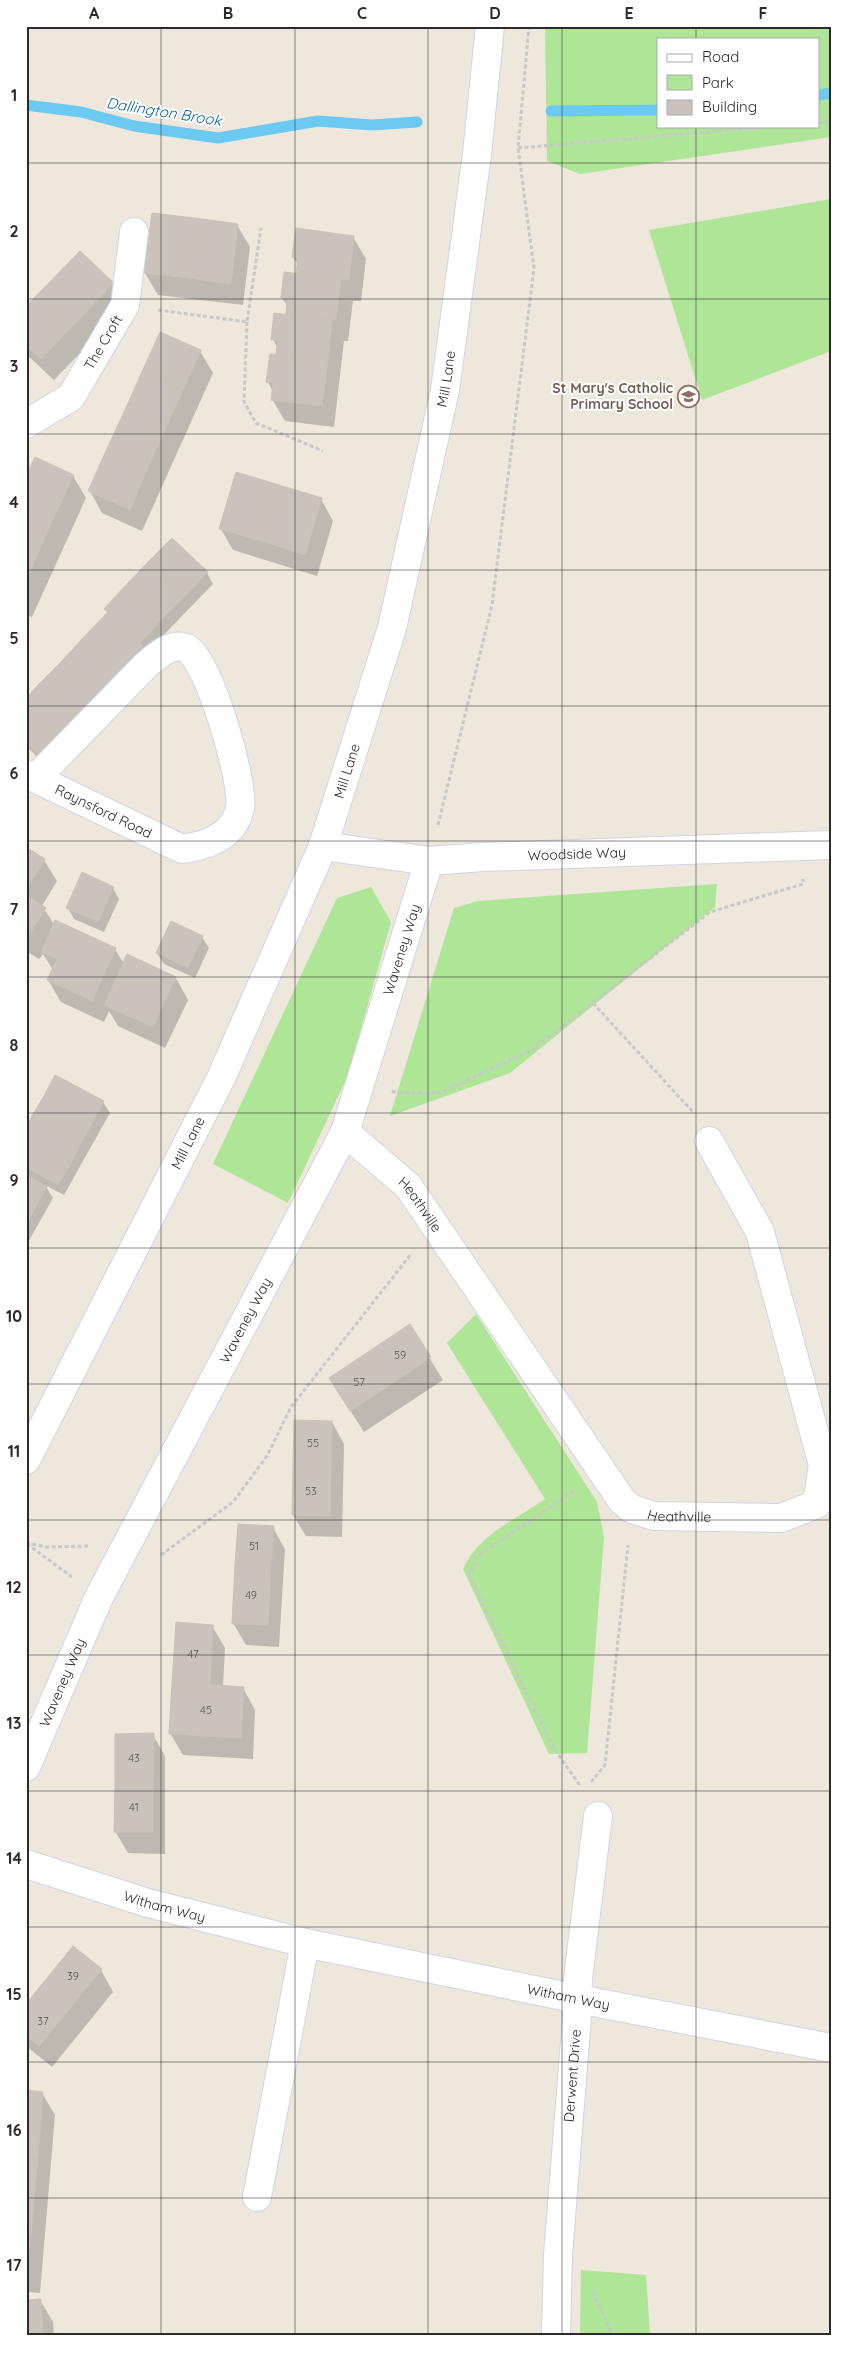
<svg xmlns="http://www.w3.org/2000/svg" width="857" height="2361" viewBox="0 0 857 2361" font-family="Quicksand,sans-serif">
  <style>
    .green { fill: #afe597; fill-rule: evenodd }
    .shadow { fill: #0003 }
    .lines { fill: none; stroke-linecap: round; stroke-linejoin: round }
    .stream { stroke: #6cc9f2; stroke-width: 11 }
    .building { fill: #c9c3bc; stroke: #c9c3b6 }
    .minor-casing { stroke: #d2d4e4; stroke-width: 30 }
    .path { stroke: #c8c8c8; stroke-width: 3; stroke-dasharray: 4 2.5; stroke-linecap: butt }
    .minor { stroke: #fff; stroke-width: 28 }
    .grid { fill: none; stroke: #2b2b2b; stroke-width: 1; stroke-opacity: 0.55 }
    .labels { text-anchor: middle; stroke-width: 4; stroke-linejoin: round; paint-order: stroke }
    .number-label { font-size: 11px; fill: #52514f }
    .street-label { font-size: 14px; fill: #2b2b2b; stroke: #fff }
    .education-label { font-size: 14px; font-weight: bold; fill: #785e54; stroke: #fff; text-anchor: end }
    .water-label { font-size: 15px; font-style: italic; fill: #0966a0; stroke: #fff }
    .neatline { fill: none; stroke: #2b2b2b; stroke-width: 2 }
    .grid-label { font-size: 16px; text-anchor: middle; font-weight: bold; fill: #2b2b2b }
  </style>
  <rect width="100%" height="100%" fill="#ede7dc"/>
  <path class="green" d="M545 26H831V137L580 174 547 161ZM658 39H818V126H658Z
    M831 199V351L702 400 649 230Z
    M717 884 715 907 510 1073 390 1116 454 908 478 901Z
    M371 887 391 922 348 1075 288 1203 213 1164 337 898Z
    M476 1314 597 1502 604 1537 587 1753 549 1754 463 1569C478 1535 515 1520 545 1499L447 1343Z
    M581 2270 646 2275 650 2335H580Z"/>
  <path class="shadow" d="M237 225 250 247 243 305 158 295 145 273Z
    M353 237 366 259 361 301H353L348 341H344L334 427 285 421 272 399 273 392 268 382 277 355 278 349 273 339 287 315 288 307 282 298 298 275 299 266 293 257Z
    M113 284 126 306 54 380 26 354V308Z
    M200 351 213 373 142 531 102 513 90 491Z
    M73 476 86 498 32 617 26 615V479Z
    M321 499 333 521 317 576 233 550 221 529Z
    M172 540 207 573 213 584 146 653 52 771 26 746V699L108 614Z
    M26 849 44 860 57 881 42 906 54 924 115 949 124 964 176 978 188 1000 165 1048 118 1026 109 1011 104 1022 61 1002 48 980 53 970 43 954 39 959 26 951Z
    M113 888 119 899 104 932 74 919 68 908Z
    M202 937 209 948 195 978 164 964 157 953Z
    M56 1076 103 1102 110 1113 64 1195 45 1185 53 1198 26 1246V1130Z
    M410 1326 443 1380 364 1432 330 1379Z
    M332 1422 344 1444 342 1537 306 1536 293 1515Z
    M273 1528 285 1549 279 1647 246 1645 233 1623Z
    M212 1626 225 1648 223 1687 243 1688 255 1710 253 1759 183 1755 170 1733Z
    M153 1735 165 1756V1854L128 1853 115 1831Z
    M101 1970 113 1992 52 2067 26 2046V2006Z
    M26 2092 42 2093 55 2115 40 2293 26 2292Z
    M40 2300 53 2322 54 2335H26Z"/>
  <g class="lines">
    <path class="stream" d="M818 95 831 93
      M26 105 81 112 134 126 218 138 318 121 372 125 417 122
      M551 111 658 110"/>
  </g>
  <path class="building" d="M152 213 195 218 188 278 144 273Z
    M195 218 238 224 231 284 188 278Z
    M296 228 354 236 349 280 296 274 298 258 292 257Z
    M80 251 114 283 68 331 34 298Z
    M284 272 341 279 336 320 286 314 287 299 281 298Z
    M34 298 68 331 41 359 26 345V306Z
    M274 313 332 320 328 360 276 354 278 340H271Z
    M160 332 201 350 183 390 142 372Z
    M270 354 328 360 322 406 271 400 273 383 266 382Z
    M142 372 183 390 165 430 124 412Z
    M124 412 165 430 147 470 106 451Z
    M106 451 147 470 130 510 88 491Z
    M35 457 74 475 55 515 26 502V476Z
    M236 472 279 485 262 541 219 529Z
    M279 485 322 498 305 555 262 541Z
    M26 502 55 515 37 556 26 551Z
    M172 538 208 572 185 596 149 561Z
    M26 551 37 556 26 580Z
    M149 561 185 596 162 619 126 585Z
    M126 585 162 619 140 643 104 609Z
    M108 612 143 646 117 673 82 639Z
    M82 639 117 673 98 693 63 660Z
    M63 660 98 693 74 718 39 684Z
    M39 684 74 718 69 723 76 729 61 745 26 712V698Z
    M26 712 61 745 45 761 26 743Z
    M26 847 45 859 26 890Z
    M82 872 114 887 98 922 66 908Z
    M26 895 46 908 27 938H26Z
    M55 920 116 948 92 1001 47 980 57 959 41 952Z
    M171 921 203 936 188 968 156 953Z
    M127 954 176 977 153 1027 104 1005Z
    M55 1075 104 1101 93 1122 44 1096Z
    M44 1096 93 1122 81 1143 32 1116Z
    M32 1116 81 1143 70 1165 26 1140V1127Z
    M26 1140 70 1165 58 1185 26 1168Z
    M26 1175 47 1186 36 1207 26 1202Z
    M26 1202 36 1207 26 1225Z
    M410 1324 431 1357 390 1385 368 1352Z
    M368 1352 390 1385 350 1411 329 1378Z
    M294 1420 332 1421 331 1467 293 1466Z
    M293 1466 331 1467 330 1516 292 1515Z
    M238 1524 274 1526 271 1567 235 1565Z
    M235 1565 271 1567 268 1625 232 1624Z
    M176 1622 213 1625 210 1685 172 1682Z
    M172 1682 244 1687 241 1738 169 1734Z
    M154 1733 153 1783H115V1734Z
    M115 1783H153V1832H114Z
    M73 1946 102 1969 72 2006 43 1983Z
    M43 1983 72 2006 39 2046 26 2036V2004Z
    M26 2090 43 2092 40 2132 26 2131Z
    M26 2131 40 2132 36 2179 26 2178Z
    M26 2178 36 2179 32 2224 26 2223Z
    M26 2223 32 2224 28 2271H26Z
    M41 2299 43 2335H26V2300Z"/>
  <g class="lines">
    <defs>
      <g id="minor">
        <path id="s1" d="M26 424 71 397 125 305 134 232"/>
        <path id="s2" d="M26 774 182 849C207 846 234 836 240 808 245 785 208 656 186 648 171 642 157 656 146 665L36 778"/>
        <path id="s3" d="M323 846 429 861 483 857 831 845"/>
        <path id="s4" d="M345 1132 408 1186 623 1502 632 1509 654 1516 781 1518 817 1504 823 1465 760 1232 709 1141"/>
        <path id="s5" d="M26 1460 221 1078 323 846 392 628 445 390 477 154 490 26"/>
        <path id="s6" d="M26 1767 99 1597 345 1132 429 861"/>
        <path id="s7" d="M26 1864 148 1903 305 1943 578 1999 831 2048"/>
        <path d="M257 2197 305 1943"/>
        <path id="s8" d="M556 2335 558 2255 577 2016 578 1978 598 1816"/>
      </g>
    </defs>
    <use href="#minor" class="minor-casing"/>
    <path class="path" d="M818 123 831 122
      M518 148 781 126
      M158 310 247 322 261 228
      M247 322 244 402 256 423 323 451
      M438 825 492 605 534 268 518 148 529 26
      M593 1003 693 1112
      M392 1091 397 1093H440L533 1049 710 912 803 884V879
      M574 1491 476 1557 470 1577 553 1747 581 1787
      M26 1543 46 1547 88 1546
      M27 1544 72 1577
      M161 1555 233 1502 267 1456 291 1407 412 1253
      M591 1782 605 1765 628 1545
      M593 2293 613 2335"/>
    <use href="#minor" class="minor"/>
  </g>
  <path class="grid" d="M161 26V2335M295 26V2335M428 26V2335M562 26V2335M696 26V39M696 126V2335M26 163H831M26 299H831M26 434H831M26 570H831M26 706H831M26 841H831M26 977H831M26 1113H831M26 1248H831M26 1384H831M26 1520H831M26 1655H831M26 1791H831M26 1927H831M26 2062H831M26 2198H831"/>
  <defs>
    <symbol id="school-ring" viewBox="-11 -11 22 22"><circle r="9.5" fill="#fff" stroke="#8d6e63" stroke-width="1.5"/><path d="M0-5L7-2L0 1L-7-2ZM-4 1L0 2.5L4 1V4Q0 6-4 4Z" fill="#8d6e63"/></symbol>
  </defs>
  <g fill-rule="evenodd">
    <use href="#school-ring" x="676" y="384" width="25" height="25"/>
  </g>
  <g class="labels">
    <g class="number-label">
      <text x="400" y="1359">59</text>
      <text x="359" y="1386">57</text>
      <text x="313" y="1447">55</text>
      <text x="311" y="1495">53</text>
      <text x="254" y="1550">51</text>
      <text x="251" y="1599">49</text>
      <text x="193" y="1658">47</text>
      <text x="206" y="1714">45</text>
      <text x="134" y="1762">43</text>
      <text x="134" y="1811">41</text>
      <text x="73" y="1980">39</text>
      <text x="43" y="2025">37</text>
    </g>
    <g class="street-label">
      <text dy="5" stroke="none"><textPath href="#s1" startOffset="116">The Croft</textPath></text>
      <text dy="5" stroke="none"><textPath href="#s5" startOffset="1166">Mill Lane</textPath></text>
      <text dy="5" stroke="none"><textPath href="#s5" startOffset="761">Mill Lane</textPath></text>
      <text dy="5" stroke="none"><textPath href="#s2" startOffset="86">Raynsford Road</textPath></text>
      <text dy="5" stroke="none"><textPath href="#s3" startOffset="255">Woodside Way</textPath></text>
      <text dy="5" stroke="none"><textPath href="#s6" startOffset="902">Waveney Way</textPath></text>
      <text dy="5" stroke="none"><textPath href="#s5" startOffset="356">Mill Lane</textPath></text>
      <text dy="5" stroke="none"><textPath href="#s4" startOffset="105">Heathville</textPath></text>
      <text dy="5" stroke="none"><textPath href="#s6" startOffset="498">Waveney Way</textPath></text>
      <text dy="5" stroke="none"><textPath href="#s4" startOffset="525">Heathville</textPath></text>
      <text dy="5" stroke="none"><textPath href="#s6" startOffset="92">Waveney Way</textPath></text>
      <text dy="5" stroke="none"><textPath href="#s7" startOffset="145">Witham Way</textPath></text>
      <text dy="5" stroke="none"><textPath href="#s7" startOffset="559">Witham Way</textPath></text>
      <text dy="5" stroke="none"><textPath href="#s8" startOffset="260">Derwent Drive</textPath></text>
    </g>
    <g class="education-label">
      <text x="673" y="393">St Mary's Catholic<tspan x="673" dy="16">Primary School</tspan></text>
    </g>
    <g class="water-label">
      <text transform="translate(164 112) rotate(9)" y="5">Dallington Brook</text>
    </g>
  </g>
  <rect width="857" height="2361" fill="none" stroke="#ffffff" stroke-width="55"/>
  <rect x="657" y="38" width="162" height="90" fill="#ffffff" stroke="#aaaaaa"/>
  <rect x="667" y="54" width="25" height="8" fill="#ffffff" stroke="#aaaaaa"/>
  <text x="702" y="62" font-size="15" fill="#2b2b2b">Road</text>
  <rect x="667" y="75" width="25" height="15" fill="#afe597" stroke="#aaaaaa"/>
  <text x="702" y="88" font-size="15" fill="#2b2b2b">Park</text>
  <rect x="667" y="100" width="25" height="15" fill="#c9c3bc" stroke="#aaaaaa"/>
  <text x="702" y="112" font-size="15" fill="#2b2b2b">Building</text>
  <rect x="28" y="28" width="802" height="2306" class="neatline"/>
  <g class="grid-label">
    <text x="94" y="19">A</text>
    <text x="228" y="19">B</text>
    <text x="362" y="19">C</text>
    <text x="495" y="19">D</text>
    <text x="629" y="19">E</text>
    <text x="763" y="19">F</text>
    <text x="14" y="101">1</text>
    <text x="14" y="237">2</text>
    <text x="14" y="372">3</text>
    <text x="14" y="508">4</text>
    <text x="14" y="644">5</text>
    <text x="14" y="779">6</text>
    <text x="14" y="915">7</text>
    <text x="14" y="1051">8</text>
    <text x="14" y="1186">9</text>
    <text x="14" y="1322">10</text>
    <text x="14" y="1457">11</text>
    <text x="14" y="1593">12</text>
    <text x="14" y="1729">13</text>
    <text x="14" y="1864">14</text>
    <text x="14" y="2000">15</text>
    <text x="14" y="2136">16</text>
    <text x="14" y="2271">17</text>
  </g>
</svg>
